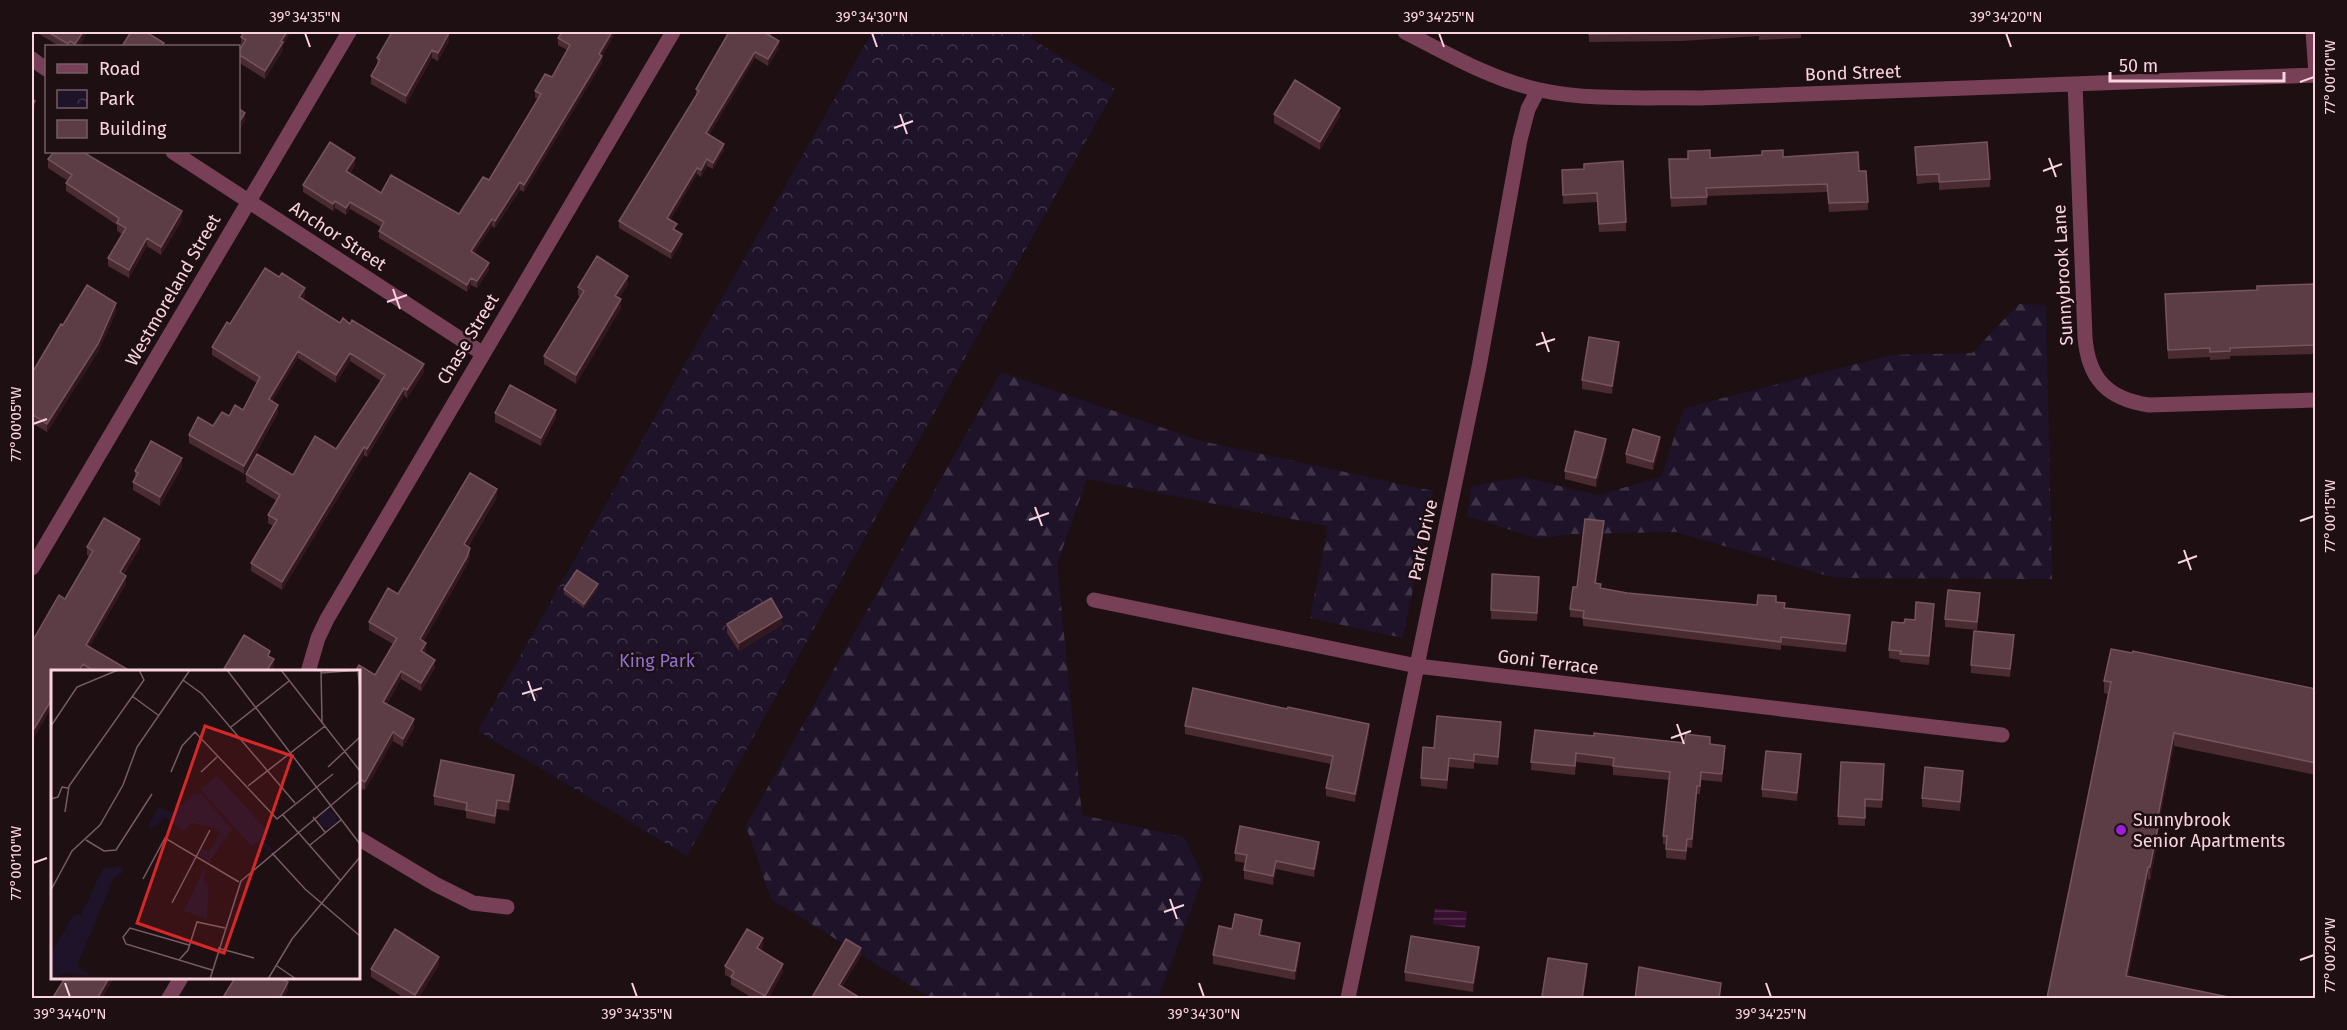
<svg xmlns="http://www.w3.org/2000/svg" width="2347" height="1030" viewBox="0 0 2347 1030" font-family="'Fira Sans',sans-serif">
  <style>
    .forest { fill: url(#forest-firs) }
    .park { fill: url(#park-crowns) }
    .water { fill: url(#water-rules) }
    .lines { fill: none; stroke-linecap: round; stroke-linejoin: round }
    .minor { stroke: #774056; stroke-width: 15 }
    .wall { fill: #4a2b32 }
    .shaded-wall { fill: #31181e }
    .building { fill: #5d3d45; stroke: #75545d; stroke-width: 1.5 }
    .ticks { fill: none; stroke: #f9d3df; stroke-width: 2 }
    .poi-dot { fill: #9a1dda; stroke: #1e0f13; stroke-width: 2 }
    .labels { text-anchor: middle; stroke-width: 5; stroke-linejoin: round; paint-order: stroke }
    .street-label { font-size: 18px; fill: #f9d3df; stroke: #1e0f13 }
    .park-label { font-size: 18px; fill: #8e70d1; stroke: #1e0f13 }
    .poi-label { font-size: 18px; fill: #f9d3df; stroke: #1e0f13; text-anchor: start }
    .inset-road { fill: none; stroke: #765d65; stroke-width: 1.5 }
    .view { fill: #d62828; fill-opacity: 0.15; stroke: #d62828; stroke-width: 3 }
    .inset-edge { fill: none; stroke: #f9d3df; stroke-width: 3 }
    .neatline { fill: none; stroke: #f9d3df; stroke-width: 2 }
    .ticks-label { font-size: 15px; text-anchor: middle; fill: #f9d3df }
  </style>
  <defs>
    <pattern id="forest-firs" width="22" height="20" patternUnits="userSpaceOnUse" patternTransform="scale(1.5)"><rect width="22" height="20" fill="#1e1328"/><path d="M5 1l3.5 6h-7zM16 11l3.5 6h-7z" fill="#3f3447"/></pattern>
    <pattern id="park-crowns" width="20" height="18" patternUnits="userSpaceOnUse" patternTransform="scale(1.5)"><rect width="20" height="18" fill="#1e1328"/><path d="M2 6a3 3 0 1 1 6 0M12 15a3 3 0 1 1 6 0" fill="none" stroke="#3f3447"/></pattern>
    <pattern id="water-rules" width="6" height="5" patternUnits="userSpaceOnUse" patternTransform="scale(1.5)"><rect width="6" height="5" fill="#370f30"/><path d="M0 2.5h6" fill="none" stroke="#55314e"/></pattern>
  </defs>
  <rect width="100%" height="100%" fill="#1e0f13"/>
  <path class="forest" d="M2019 304 2046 305 2052 579 1835 578 1676 532 1571 534 1539 539 1467 516 1472 486 1522 477 1598 495 1661 477 1684 408 1891 355 1972 353Z
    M1001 372 1201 441 1433 491 1403 638 1310 618 1328 526 1087 479 1057 564 1082 815 1184 837 1203 877 1158 998H931L771 899 746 826Z"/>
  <path class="park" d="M872 32H1033L1030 38 1115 89 687 856 478 731Z"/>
  <path class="water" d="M1435 908 1467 912 1465 928 1433 924Z"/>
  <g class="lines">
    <path class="minor" d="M1405 32C1448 54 1492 80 1540 90 1589 101 1650 97 1700 98L2316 75
      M2313 32 2316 74
      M32 59 46 69
      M2075 84 2085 337C2088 378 2107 399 2149 405L2316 400
      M173 152 482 353
      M32 568 349 32
      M1094 600 1417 666 2002 735
      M308 672 318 638 327 619 673 32
      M358 838 435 884 473 903 507 907
      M169 998 181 978
      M1348 998 1479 367 1520 140 1528 109 1538 90"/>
  </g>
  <path class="wall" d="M36 32H88L79 46H59Z
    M729 32H773L770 36 779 48 768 66 755 58 709 135 724 150 713 169 707 166 701 177 697 174 670 220 682 241 671 259 619 228V221L696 96V89Z
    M1589 32H1801V38L1759 40V36L1682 41 1589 42Z
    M1902 32H1921L1902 34Z
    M241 37 283 46V50L265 79 238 62V52L242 46 241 45Z
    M558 38 602 57V63L524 192 520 190 495 228 492 226 474 253 489 270 477 288 471 285 467 292 379 238V231L381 227 350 209 346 215 335 208 333 211 303 192V185L355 165 350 173 381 193 459 214 489 180 538 99 535 98V91L552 77 567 50 558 45Z
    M449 41 438 61 432 58 406 104 371 84V76L377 64V58Z
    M1274 114 1340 116 1320 150 1274 123Z
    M1915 147 1990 179V187L1939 190V182L1917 184Z
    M1783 157 1859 171 1868 202V210L1829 212 1827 192 1707 196V205L1671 207 1669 168 1710 158Z
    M48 159 182 220 161 255 147 246 129 278 108 266V258L122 234 117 231V225L66 191V183L68 181 48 168Z
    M1584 169 1626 222V231L1599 232 1597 202 1563 204 1562 179Z
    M628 284 619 298 621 308 576 384 544 364V356L580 297 578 295V287Z
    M2316 284 2315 354 2230 356V359L2210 360V357L2168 359 2165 303 2257 290Z
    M305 296 303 299 340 323 424 372 407 398 404 395 367 457 364 455 282 590 251 571V563L273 526 268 523V515L277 501 246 482V474L293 475 336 449 381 381 350 361 336 383 298 358 272 401 278 413 244 474 189 443V435L213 426 229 416 243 410 257 383 212 355V347L230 324Z
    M116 312 98 352 47 432 32 423V373L63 325Z
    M1619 351 1612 394 1582 389V380Z
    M495 413 556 418 541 446 495 422Z
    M1660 446 1653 470 1626 463V454Z
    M1606 447 1596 487 1565 479V471Z
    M182 467 160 506 133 490V482L135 478V471Z
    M497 497 468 547 470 556 467 565 423 642 426 651 424 653 435 668 421 691 401 679 387 704 414 728 403 747 393 741 365 790 358 787V672L375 675 393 644 369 630V622Z
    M1604 529 1596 583 1601 588 1627 593 1757 605 1776 602 1785 608 1850 622 1846 652 1781 645V650L1583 626V618L1570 617V609L1577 587Z
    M87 547H140L124 574 126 584 89 647 132 672H52L34 738 32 736V642L65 599 89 557 87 555Z
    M1539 585 1537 621 1491 619V610Z
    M564 589H598L584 608 564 594Z
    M1980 601 1977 630 1945 627V619Z
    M1934 612 1929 665 1900 662V660L1889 658V650L1904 623Z
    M727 624 782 625 739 651 727 633Z
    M2014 644 2010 677 1971 673V665Z
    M2104 681 2316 689V775L2174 746 2158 827V840L2150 880 2148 879 2128 976 2238 999H2039L2047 998 2075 861 2108 694 2104 693Z
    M1287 709 1369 733 1355 802 1326 796V788L1331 764 1185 734V726Z
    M1501 730 1498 765 1474 763V769L1449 767 1447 789 1421 786V778L1434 748Z
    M1594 736 1710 744 1725 754 1722 782 1701 780 1700 794H1697L1692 848 1687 847 1686 860 1666 858V845L1663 844V836L1669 780 1613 775V766L1576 762 1575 775 1531 770V762Z
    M1801 762 1797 801 1762 797V789Z
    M1884 764 1882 808 1865 807V826L1838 825V816Z
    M1963 779 1960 811 1922 807V798Z
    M514 783 509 811 497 809 495 824 466 818V811L434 805V796Z
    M1319 851 1314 877 1276 869 1273 885 1244 879V870L1245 863 1235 861V853Z
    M1262 928 1261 935 1300 952 1295 980 1213 964V955L1232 929Z
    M763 946 760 951 783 972 768 999H754L731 985V978L725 975V966Z
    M1479 955 1473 992 1405 981V972Z
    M439 965 418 999H406L371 977V969Z
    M1587 973 1583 999H1542V996Z"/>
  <path class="shaded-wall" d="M83 32H88L79 46H75V44Z
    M287 32H291L283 46V50L265 79V71Z
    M612 32H616L602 57V63L524 192V185Z
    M449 33V41L438 61V53Z
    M779 41V48L768 66V59Z
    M432 50V58L406 104V96Z
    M755 52V58L706 140V133Z
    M35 101V109L32 114V106Z
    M1340 108V116L1320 150V142Z
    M245 113V121L238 132V124Z
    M724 144V150L713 169V163Z
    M355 158V165L346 178V171Z
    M707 159V166L701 177V170Z
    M697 168V174L667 225V218Z
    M520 182V190L495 228V221Z
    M335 201V208L333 211V204Z
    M350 202V209L346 215V208Z
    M182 211V220L161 255V247Z
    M492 219V226L471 258V251Z
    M682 234V241L671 259V252Z
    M147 238V246L129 278V270Z
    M489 263V270L477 288V281Z
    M628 276V284L615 304V296Z
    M471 278V285L467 292V285Z
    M305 288V296L299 305V297Z
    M621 299V308L576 384V375Z
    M116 303V312L98 352 47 432V424Z
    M1619 342V351L1612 394V386Z
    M298 351V358L269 407V399Z
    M350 353V361L336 383V375Z
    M424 364V372L407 398V390Z
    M404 388V395L367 457V449Z
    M278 405V413L244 474V466Z
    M556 410V418L541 446V438Z
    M1660 437V446L1653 470V462Z
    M1606 439V447L1596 487V478Z
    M364 447V455L282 590V582Z
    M182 458V467L160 506V497Z
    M497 489V497L464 553V544Z
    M1604 521V529L1595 591V583Z
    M140 539V547L120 580V572Z
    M470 548V556L467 565 420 648V639Z
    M126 576V584L86 653V645Z
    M598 584V589L584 608V604Z
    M1934 604V612L1929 665V656Z
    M1850 615V622L1846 652V644Z
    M782 617V625L739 651V643Z
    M2014 635V644L2010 677V669Z
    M426 643V651L421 659V651Z
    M274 659V668L271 672H266Z
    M435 660V668L421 691V683Z
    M83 664V672H79Z
    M401 671V679L383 711V702Z
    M52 699V707L34 738V729Z
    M414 719V728L403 747V739Z
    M1369 724V733L1355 802V794Z
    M393 732V741L365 790V782Z
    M2174 733V746L2156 837 2158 827V840L2150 880V867L2156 827Z
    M1725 746V754L1722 782V774Z
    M1801 754V762L1797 801V793Z
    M1963 771V779L1960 811V802Z
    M514 775V783L509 811V802Z
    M1697 786V794L1692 848V839Z
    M497 800V809L495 824V816Z
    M1319 842V851L1314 877V869Z
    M1276 861V869L1273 885V876Z
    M2148 867V879L2126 988V976Z
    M1262 920V928L1259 943V935Z
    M763 938V946L757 957V948Z
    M1300 943V952L1295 980V971Z
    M1479 947V955L1473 992V983Z
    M861 948V956L839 993V985Z
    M439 957V965L418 999H415V995Z
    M783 964V972L768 999H765V996Z
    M1587 964V973L1583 999H1582Z
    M109 978H114L102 999H97Z
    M288 982V991L284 999H279Z"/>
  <path class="building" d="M48 32H83L75 44 70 41 68 44Z
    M131 32H146L164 43 161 46H122Z
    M244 32H287L281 41 283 42 265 71 238 54V52L246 40 241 37Z
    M392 32H447L449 33 438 53 432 50 406 96 371 76 380 60 377 58Z
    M562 32H612L599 54 602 56 590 76 524 185 520 182 495 221 492 219 471 251 489 263 477 281 471 278 467 285 379 231 384 222 350 202 346 208 335 201 333 204 303 185 330 142 355 158 346 171 381 193 391 175 459 214 483 177 489 180 541 94 535 91 545 74 552 77 570 45 558 38Z
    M729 32H769L767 34 779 41 768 59 755 52 706 133 724 144 713 163 707 159 701 170 697 168 667 218 677 224 673 229 682 234 671 252 619 221 699 91 696 89Z
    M1589 32H1704L1682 33 1589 34Z
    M1295 80 1340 108 1320 142 1274 114Z
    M32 99 35 101 32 106Z
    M238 108 245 113 238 124Z
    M1987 142 1990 179 1939 182V174L1917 175 1915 147Z
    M1710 150V158L1762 155V151L1783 150V157L1858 152 1859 171H1866L1868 202 1829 203 1827 184 1706 188 1707 197 1671 198 1669 159H1688V151Z
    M54 152H83L182 211 161 247 147 238 129 270 108 258 126 228 117 223 119 218 66 183 72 175 48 159Z
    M1623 161 1626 222 1599 224 1597 193 1563 195 1562 170 1584 169V164Z
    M597 256 628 276 615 296 621 299 576 375 544 356 584 291 578 287Z
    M265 268 279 277 282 273 305 288 299 297 340 323 343 318 350 324 352 320 424 364 407 390 404 388 367 449 364 447 282 582 251 563 277 520 268 515 280 495 246 474 257 454 293 475 315 436 336 449 385 375 350 353 336 375 298 351 269 399 278 405 244 466 189 435 198 417 213 426 222 412 229 416 235 405 243 410 260 377 212 347 227 322 230 324Z
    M2316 284 2315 345 2230 348V351L2210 352V348L2168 350 2165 294 2257 290V286Z
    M87 285 116 303 98 344 47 424 32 414V373L61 324 63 325Z
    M1589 337 1619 342 1612 386 1582 380Z
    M510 385 556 410 541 438 495 413Z
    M1633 429 1660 437 1653 462 1626 454Z
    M1575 431 1606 439 1596 478 1565 471Z
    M151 441 182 458 160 497 133 482 138 473 135 471Z
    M470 473 497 489 464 544 470 548 467 557 420 639 426 643 421 651 435 660 421 683 401 671 383 702 414 719 403 739 393 732 365 782 358 778V672H355L359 665 375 675 397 638 369 622 388 588 398 594Z
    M104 518 140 539 120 572 126 576 86 645 132 672H96L83 664 79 672H52V699L34 729 32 728V642L59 595 65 599 93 551 87 547Z
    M1585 519 1604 521 1595 583 1601 584 1600 588 1627 593 1757 605 1758 595 1776 596V602L1785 603 1784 608 1850 615 1846 644 1781 637V642L1583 618 1584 611 1570 609 1573 587H1577Z
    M577 570 598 584 584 604 564 589Z
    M1492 574 1539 577 1537 613 1491 610Z
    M1948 590 1980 593 1977 622 1945 619Z
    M771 598 782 617 739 643 727 624Z
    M1916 602 1934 604 1929 656 1900 654 1901 651 1889 650 1892 622 1904 623 1905 619 1915 620Z
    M1974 631 2014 635 2010 669 1971 665Z
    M244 635 270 651 268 656 274 659 266 672H222Z
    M2111 649 2132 653 2133 651 2316 689V763L2174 733 2156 827H2158L2150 867H2148L2126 976 2238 999H2039V997L2047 998 2075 861 2111 682 2104 681Z
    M1193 688 1287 709 1288 707 1369 724 1355 794 1326 788 1333 756 1185 726Z
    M1437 716 1501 722 1498 757 1474 754V761L1449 758 1447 780 1421 778 1423 747 1434 748Z
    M1535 730 1594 736V733L1684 743 1686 734 1710 737V744L1725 746 1722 774 1701 772 1700 786H1697L1692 839H1687L1686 851 1666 849 1667 836H1663L1670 772 1613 766 1614 758 1576 753 1575 766 1531 762Z
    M1766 751 1801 754 1797 793 1762 789Z
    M441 760 514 775 509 802 497 800 495 816 466 810 467 803 434 796Z
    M1841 762 1884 764 1882 800 1865 799V818L1838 816Z
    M1925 767 1963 771 1960 802 1922 798Z
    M1240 826 1319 842 1314 869 1276 861 1273 876 1244 870 1247 855 1235 853Z
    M1235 914 1262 920 1259 935 1300 943 1295 971 1213 955 1219 926 1232 929Z
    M395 929 439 957 415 995 371 969Z
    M747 929 763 938 757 948 783 964 765 996 731 977 734 972 725 966Z
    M1411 936 1479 947 1473 983 1405 972Z
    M846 939 861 948 839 985 862 999H811Z
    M1548 958 1587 964 1582 999H1558L1542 996Z
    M1639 967 1721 983 1719 999H1635Z
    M65 978H109L97 999H52Z
    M235 978H280L288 982 279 999H222Z"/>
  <path class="ticks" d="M305 33 310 47M872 33 877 47M1439 33 1444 47M2006 33 2011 47M2300 82 2314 77M900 114 907 134M894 128 913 121M2049 158 2056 177M2043 171 2062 164M393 289 400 309M387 302 407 295M1542 332 1549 352M1536 345 1555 339M33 424 47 419M1035 507 1042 526M1029 520 1049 513M2300 521 2314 516M2184 550 2191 570M2178 563 2197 556M528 681 535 701M522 694 542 688M1677 724 1684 744M1671 738 1691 731M33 863 47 858M1170 899 1177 919M1164 912 1184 905M2300 960 2314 955M65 983 70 997M632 983 637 997M1199 983 1204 997M1766 983 1771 997"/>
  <circle class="poi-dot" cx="2121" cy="830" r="6"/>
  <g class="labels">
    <g class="street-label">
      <text transform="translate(1853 73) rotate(-2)" y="6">Bond Street</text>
      <text transform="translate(338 236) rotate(33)" y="6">Anchor Street</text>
      <text transform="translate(2063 275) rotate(-93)" y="6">Sunnybrook Lane</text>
      <text transform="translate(173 290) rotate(-60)" y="6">Westmoreland Street</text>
      <text transform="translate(468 339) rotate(-59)" y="6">Chase Street</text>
      <text transform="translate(1423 540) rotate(-78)" y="6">Park Drive</text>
      <text transform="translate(1548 662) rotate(7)" y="6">Goni Terrace</text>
    </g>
    <g class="park-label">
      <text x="657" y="667">King Park</text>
    </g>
    <g class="poi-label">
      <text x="2133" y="826">Sunnybrook<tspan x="2133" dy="21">Senior Apartments</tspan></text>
    </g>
  </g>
  <g transform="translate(51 670)">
    <rect width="309" height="309" fill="#1e0f13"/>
    <path d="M143 124H150L181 159 158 192 147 185 151 178 158 182 169 163 163 158 141 153 132 161 114 147 100 159 97 157 108 136 120 143ZM155 194 153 211 158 215 156 249 133 241ZM68 196 73 199 70 204 63 207 26 296 41 306 17 303 0 309V283L23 245H30L52 198Z" fill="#1e1328"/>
    <path d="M166 105 217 162 211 167 221 180 218 182 208 171 201 177 149 119ZM268 149a9 9 0 1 1 18 0a9 9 0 1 1-18 0Z" fill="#1e1328"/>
    <path class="inset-road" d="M176 0 309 174M230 0 309 101M270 0 271 52M307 2 309 20M270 3 309 0M132 10 151 24 244 133M81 26 107 45M0 56 26 17 67 0M180 57 238 11M277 97 309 67M120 102 131 76 144 62 226 149 282 104M150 102 166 87M197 116 274 56M0 129 7 127 11 117 17 118M14 142 18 116 93 10 88 0M231 144 289 210M262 147 274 162M35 170 53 181 65 180 101 124M259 175 290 150M221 183 254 219 309 266M92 209 114 168 188 212M0 220 21 181 49 155 72 115 86 77 139 0M121 233 159 160M138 275 79 258 72 267 75 274 161 300M167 278 203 288M128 290 137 280 146 252 174 258M226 296 245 309M159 309 190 211 309 111M217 309 241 269 309 187"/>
    <path class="view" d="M154 56 241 86 173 283 86 253Z"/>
    <rect width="309" height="309" class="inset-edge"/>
  </g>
  <rect width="2347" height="1030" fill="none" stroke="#1e0f13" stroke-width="66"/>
  <rect x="45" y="45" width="195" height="108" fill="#1e0f13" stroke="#765d65" stroke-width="1.5"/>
  <rect x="57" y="64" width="30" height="9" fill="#774056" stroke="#765d65" stroke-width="1.5"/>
  <text x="99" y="75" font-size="18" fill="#f9d3df">Road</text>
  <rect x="57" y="90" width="30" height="18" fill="url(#park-crowns)" stroke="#765d65" stroke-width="1.5"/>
  <text x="99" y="105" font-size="18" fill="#f9d3df">Park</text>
  <rect x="57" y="120" width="30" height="18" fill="#5d3d45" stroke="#765d65" stroke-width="1.5"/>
  <text x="99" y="135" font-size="18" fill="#f9d3df">Building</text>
  <path d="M2110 72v9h174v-9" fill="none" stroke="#f9d3df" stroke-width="3"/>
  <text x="2119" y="72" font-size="18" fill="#f9d3df" stroke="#1e0f13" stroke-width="4.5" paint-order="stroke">50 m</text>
  <rect x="33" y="33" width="2281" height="964" class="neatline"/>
  <g class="ticks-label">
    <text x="305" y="22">39°34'35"N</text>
    <text x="872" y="22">39°34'30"N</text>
    <text x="1439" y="22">39°34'25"N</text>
    <text x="2006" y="22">39°34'20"N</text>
    <text transform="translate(2330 77) rotate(-90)" y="5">77°00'10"W</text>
    <text transform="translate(16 424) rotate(-90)" y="5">77°00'05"W</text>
    <text transform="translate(2330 516) rotate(-90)" y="5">77°00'15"W</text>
    <text transform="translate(16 863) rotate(-90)" y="5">77°00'10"W</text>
    <text transform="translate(2330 955) rotate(-90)" y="5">77°00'20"W</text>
    <text x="70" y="1019">39°34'40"N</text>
    <text x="637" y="1019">39°34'35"N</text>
    <text x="1204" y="1019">39°34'30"N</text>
    <text x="1771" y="1019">39°34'25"N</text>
  </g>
</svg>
